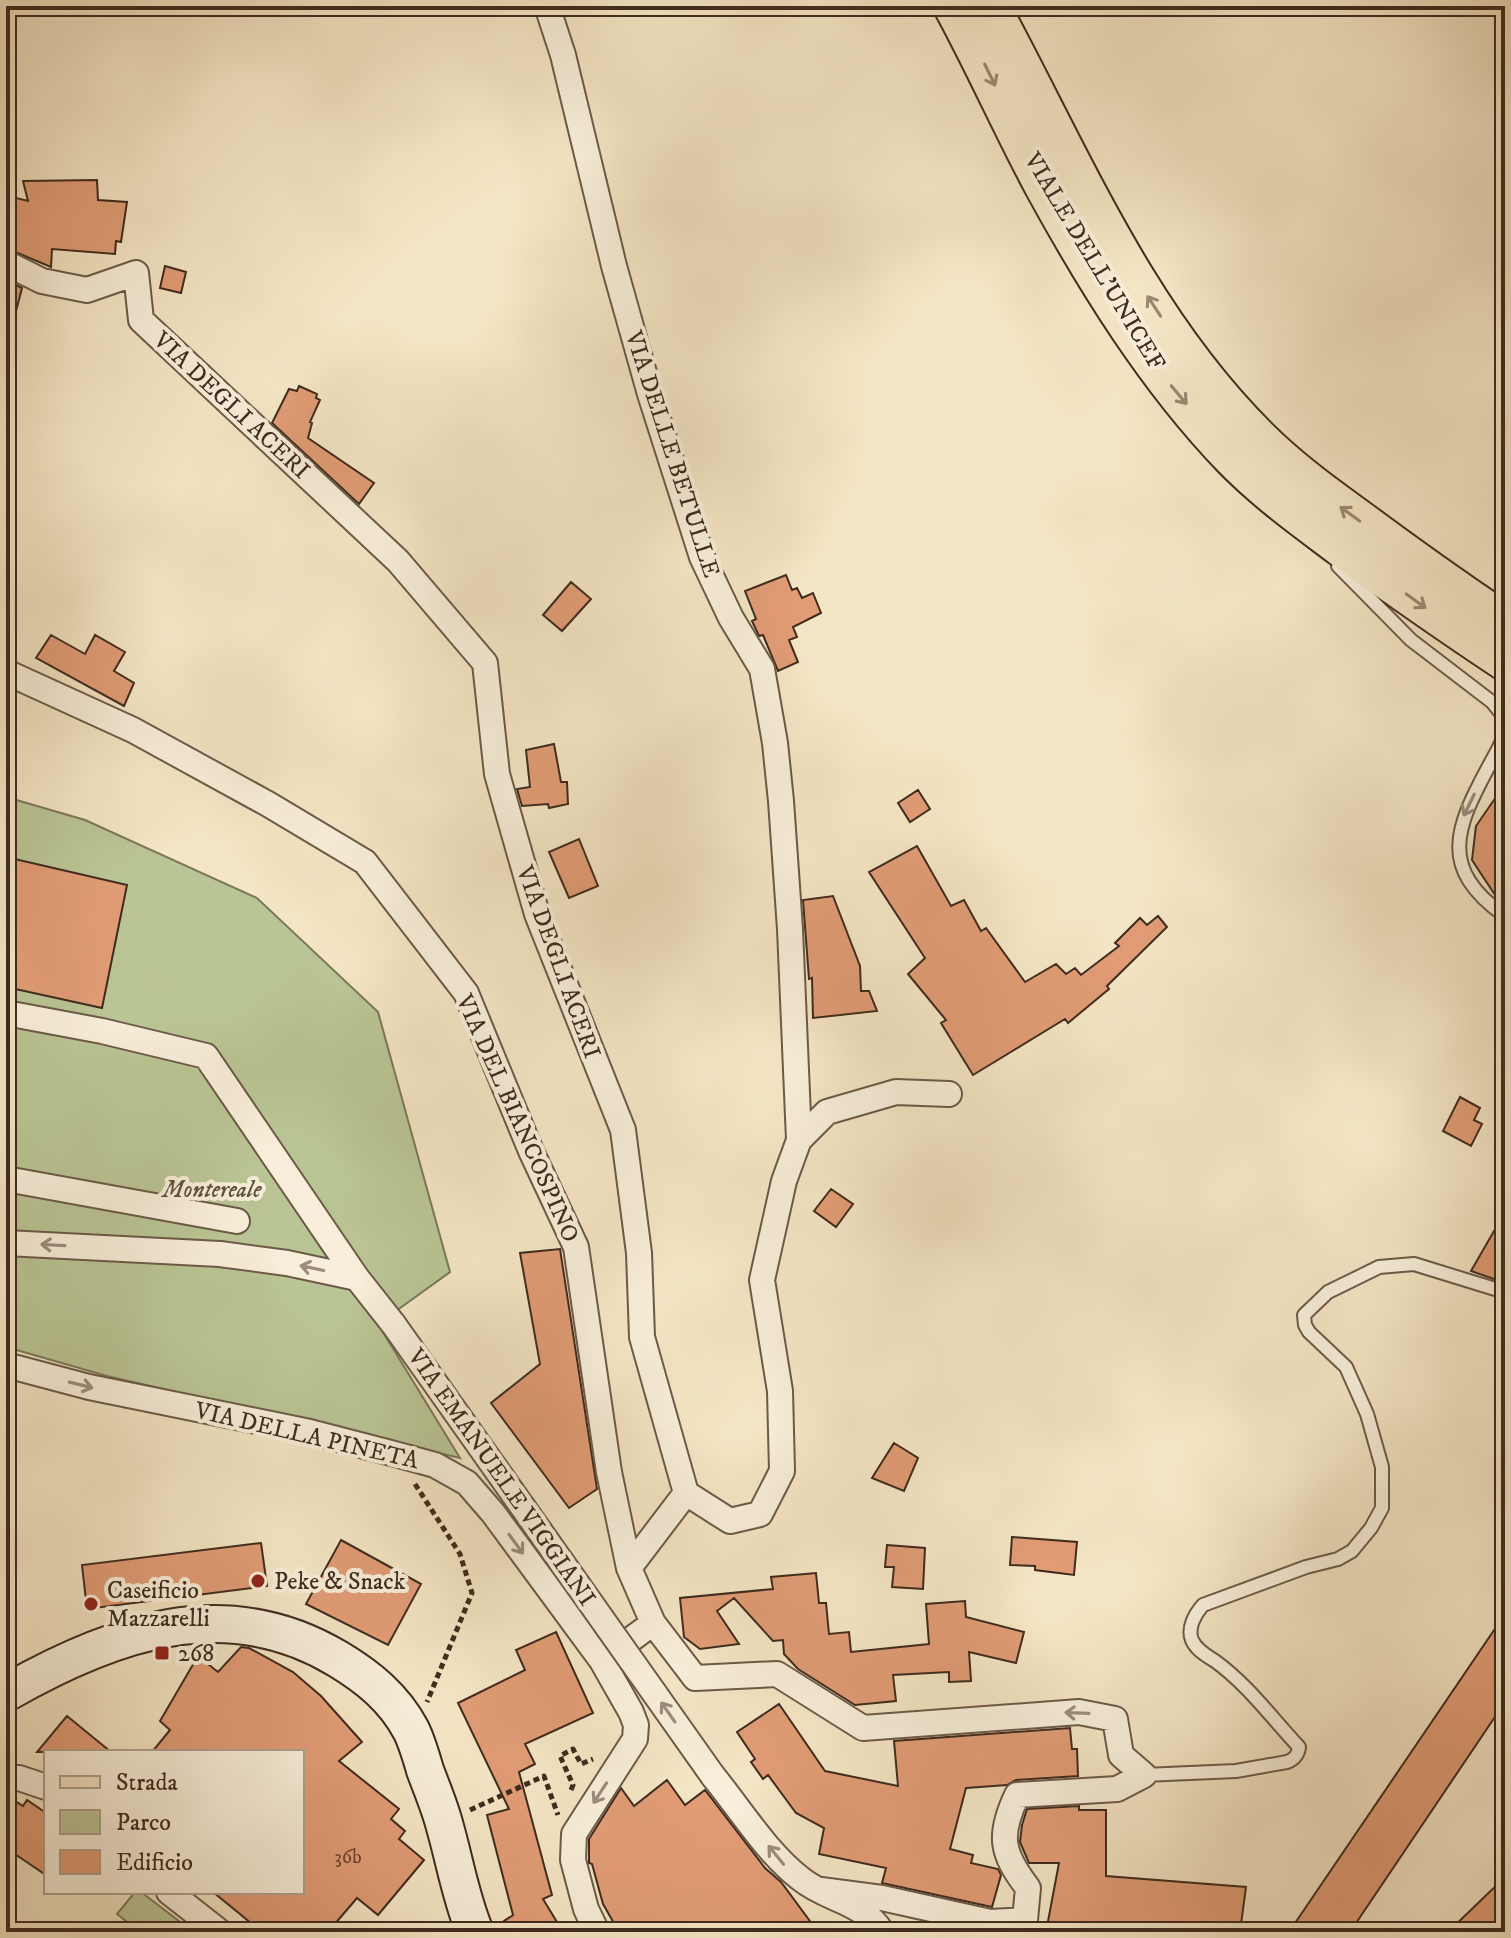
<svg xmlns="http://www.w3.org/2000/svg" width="1511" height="1938" viewBox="0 0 1511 1938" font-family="'IM FELL DW Pica',serif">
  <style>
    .green { fill: #bac595; stroke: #7c785a; stroke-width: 2 }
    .building { fill: #e19c75; stroke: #3f2b1f; stroke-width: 2 }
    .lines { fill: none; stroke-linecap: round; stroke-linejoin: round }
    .lane-casing { stroke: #6c5a48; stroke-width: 16 }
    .street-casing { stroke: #6c5a48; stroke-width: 28 }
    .secondary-casing { stroke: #3f2b1f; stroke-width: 40 }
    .primary-casing { stroke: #3f2b1f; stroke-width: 44 }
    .path { stroke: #3f2b1f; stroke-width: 5; stroke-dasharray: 6 4; stroke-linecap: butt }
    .lane { stroke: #f8eed9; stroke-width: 12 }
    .street { stroke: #f8eed9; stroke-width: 24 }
    .secondary { stroke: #f8eed9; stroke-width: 36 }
    .primary { stroke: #f4e5c4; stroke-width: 40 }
    .street-bridge-casing { stroke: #6c5a48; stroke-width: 28; stroke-linecap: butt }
    .street-bridge { stroke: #f8eed9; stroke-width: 24 }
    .oneway { stroke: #9a8872 }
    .oneway2 { stroke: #9c8c7c }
    .poi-dot { fill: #8f2418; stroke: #f8eed9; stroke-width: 3 }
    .labels { text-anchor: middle; stroke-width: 8; stroke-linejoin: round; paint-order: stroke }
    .number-label { font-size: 20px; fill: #684734 }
    .street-label { font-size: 24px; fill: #3f2b1f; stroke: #f8eed9 }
    .park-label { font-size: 24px; font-style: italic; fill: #5e523c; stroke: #f8eed9 }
    .poi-label { font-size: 24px; fill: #3f2b1f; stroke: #f8eed9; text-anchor: start }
  </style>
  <rect width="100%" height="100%" fill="#f4e5c4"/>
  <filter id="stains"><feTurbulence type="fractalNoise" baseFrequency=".0025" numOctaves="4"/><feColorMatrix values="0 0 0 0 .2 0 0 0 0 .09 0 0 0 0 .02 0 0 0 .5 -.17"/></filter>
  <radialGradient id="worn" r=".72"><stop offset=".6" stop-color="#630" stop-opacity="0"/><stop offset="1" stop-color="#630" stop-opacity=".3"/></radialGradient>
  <path class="green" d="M6 797 85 820 257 898 378 1012 450 1272 378 1324 460 1458 107 1376 6 1347Z
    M135 1892H141L188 1928 185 1932H140L117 1914Z"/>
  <path class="building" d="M97 180 98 200 127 202 121 242 116 241 115 254 52 249 51 267 6 248V203L11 202 12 197 28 201 23 181Z
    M165 266 186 272 181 293 160 288Z
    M6 280 22 288 13 323 6 322Z
    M299 386 317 394 316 398 320 400 310 422 312 423 308 438 374 483 359 504 272 423 289 389 297 391Z
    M786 575 792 590 797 588 802 598 813 593 821 613 793 627 797 637 789 640 798 662 778 671 763 635 759 636 752 621 756 619 745 591Z
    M571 582 591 599 562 631 543 615Z
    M51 635 85 654 95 635 125 652 114 671 134 683 124 706 36 658Z
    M554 744 561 782H567L568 804 549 808 548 804 522 806 517 789 530 787 526 750Z
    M1505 784V904L1497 898 1472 860 1476 826Z
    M918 790 930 809 910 822 898 803Z
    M579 839 598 886 569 898 549 852Z
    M917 846 951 906 964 900 981 931 986 928 1025 982 1056 964 1066 974 1075 968 1081 975 1119 946 1115 943 1140 918 1147 925 1158 916 1167 927 1107 986 1109 989 1068 1023 1065 1019 973 1075 941 1023 946 1020 908 974 925 958 869 872Z
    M6 857 127 885 102 1008 6 987Z
    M833 896 860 966 861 991H869L877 1011 813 1018 812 978 809 979 803 900Z
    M1460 1097 1480 1108 1474 1120 1482 1124 1471 1146 1443 1131Z
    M831 1189 853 1204 836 1227 814 1211Z
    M1505 1212V1283L1471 1271Z
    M560 1249 597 1489 569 1508 491 1403 540 1364 520 1253Z
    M894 1443 918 1458 904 1491 872 1478Z
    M1012 1537 1077 1542 1074 1575 1035 1570V1566L1010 1565Z
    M341 1540 421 1584 388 1645 306 1604Z
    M261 1543 267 1586 87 1609 82 1565Z
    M887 1545 925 1548 923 1589 892 1587 894 1567H885Z
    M816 1573 819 1603H826L829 1634 849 1632 851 1652 929 1644 926 1604 965 1601 966 1617 1024 1632 1016 1663 969 1652 971 1681 949 1682V1672L893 1675 896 1701 855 1705 798 1669 784 1654 783 1640 773 1641 734 1598 717 1611 739 1644 700 1649 684 1637 680 1598 773 1589 771 1577Z
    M1505 1614V1702L1350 1932H1289Z
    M556 1632 593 1713 525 1744 535 1764 519 1772 552 1895 543 1899 563 1932H496L495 1927 513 1915 487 1815 509 1809 458 1703 525 1670 516 1650Z
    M241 1647 249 1648 293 1672 321 1696 362 1742 339 1761 399 1809 391 1819 405 1831 399 1839 424 1860 378 1915 357 1898 328 1932H262L213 1892H302V1752H152L170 1730 160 1721 198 1656 218 1672Z
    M779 1704 825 1771 898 1786 894 1741 1070 1728 1072 1749H1077L1078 1776 1016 1780 1007 1785 966 1788 950 1849 973 1855 971 1863 998 1869 1001 1875 992 1907 882 1883 886 1868 819 1854 824 1828 796 1813 768 1775 763 1779 751 1762 755 1759 737 1732Z
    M67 1716 111 1752H37Z
    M667 1780 685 1805 705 1790 765 1868 781 1882 818 1932H619L603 1904 592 1864 589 1863V1839L621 1788 634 1806Z
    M6 1795 23 1806 27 1800 46 1813V1875L6 1848Z
    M1079 1806V1810H1106V1876L1246 1887 1240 1932H1046L1059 1863H1029L1020 1842 1022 1825 1027 1809Z
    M1505 1877V1932H1448Z"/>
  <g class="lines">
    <defs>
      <path id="lane" d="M1338 566 1411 640 1492 702 1505 718C1505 741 1500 745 1490 764 1456 827 1437 868 1505 916
        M1144 1775 1236 1771 1287 1762C1295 1759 1298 1755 1299 1747 1271 1717 1248 1685 1215 1661 1207 1656 1196 1650 1192 1640 1187 1628 1195 1614 1203 1605L1306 1567 1338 1559 1352 1551 1371 1528 1382 1508V1467L1367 1414 1346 1367 1309 1332 1305 1325 1304 1315 1328 1292 1379 1267 1414 1264 1505 1292"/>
      <path id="street" d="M547 6 563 55 614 266 650 394 702 557 731 618 762 669 775 743 781 801 790 929 799 1140
        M6 263 42 281 87 290 136 273 141 320 398 561 485 663 497 774 537 914 623 1130 639 1253 642 1337 686 1493
        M6 672 133 730 268 804 365 862 466 993 531 1151 576 1247 609 1472 629 1568
        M6 1013 102 1031 206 1056 357 1278
        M6 1179 237 1221
        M6 1243 220 1254 287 1263 357 1278 394 1325
        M6 1365 89 1387 310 1432 395 1454 435 1465 467 1483 493 1513 602 1661 631 1712 636 1725 635 1739 574 1834 573 1860 586 1909 597 1932
        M686 1493 730 1521 760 1514 782 1471 780 1391 762 1280 784 1181 799 1140 827 1112 896 1092 949 1094
        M653 1623 629 1568 686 1493
        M602 1661 653 1623 695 1678 777 1674 863 1728 1079 1712 1115 1719 1121 1755 1144 1775 1117 1789 1017 1795C998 1835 1001 1853 1028 1888L1025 1920 990 1922 882 1898 821 1890
        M713 1776C741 1810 766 1852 801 1879 828 1901 861 1900 882 1932
        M6 1778H19L46 1787
        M169 1892 220 1932"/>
      <path id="secondary" d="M6 1693C111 1633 225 1591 338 1659 368 1677 394 1698 411 1730 417 1742 421 1756 425 1770 432 1789 440 1807 445 1827 455 1862 461 1899 475 1932"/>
      <path id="primary" d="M954 6C986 65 1013 126 1044 184 1097 281 1157 378 1233 457 1266 491 1304 518 1341 546 1395 585 1449 623 1505 660
        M989 6C1069 154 1135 317 1257 438 1289 470 1325 496 1361 522 1408 557 1456 591 1505 624"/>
    </defs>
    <use href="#lane" class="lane-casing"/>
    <use href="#street" class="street-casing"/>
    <use href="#secondary" class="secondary-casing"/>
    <use href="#primary" class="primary-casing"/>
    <path class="path" d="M415 1484 460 1554 472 1593 427 1702
      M571 1790 573 1785 560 1756 573 1749 581 1764 593 1759
      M470 1810 544 1776 558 1815"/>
    <use href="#lane" class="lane"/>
    <use href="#street" class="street"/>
    <use href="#secondary" class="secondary"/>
    <use href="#primary" class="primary"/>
    <defs>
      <path id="street-bridge" d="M394 1325 713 1776"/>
    </defs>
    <use href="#street-bridge" class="street-bridge-casing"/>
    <use href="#street-bridge" class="street-bridge"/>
  </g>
  <defs><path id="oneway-shaft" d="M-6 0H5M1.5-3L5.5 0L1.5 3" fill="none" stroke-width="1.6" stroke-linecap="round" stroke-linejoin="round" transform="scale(2)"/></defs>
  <g class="oneway">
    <use href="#oneway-shaft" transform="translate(990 75) rotate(64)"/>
    <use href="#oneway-shaft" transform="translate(1154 306) rotate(-123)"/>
    <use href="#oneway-shaft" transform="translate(1179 395) rotate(50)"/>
    <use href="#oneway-shaft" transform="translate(1350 514) rotate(-144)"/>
    <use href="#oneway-shaft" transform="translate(1416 601) rotate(36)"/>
  </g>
  <g class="oneway2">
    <use href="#oneway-shaft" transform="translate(1469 805) rotate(116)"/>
    <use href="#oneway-shaft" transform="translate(53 1245) rotate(-177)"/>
    <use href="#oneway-shaft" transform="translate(312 1268) rotate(-168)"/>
    <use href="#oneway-shaft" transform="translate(81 1385) rotate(14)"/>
    <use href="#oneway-shaft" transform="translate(516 1544) rotate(54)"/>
    <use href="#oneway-shaft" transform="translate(668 1712) rotate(-125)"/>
    <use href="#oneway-shaft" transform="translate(1077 1713) rotate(-178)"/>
    <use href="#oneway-shaft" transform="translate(600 1793) rotate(123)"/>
    <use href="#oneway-shaft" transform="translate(776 1855) rotate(-129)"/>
  </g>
  <g class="poi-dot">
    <circle cx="258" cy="1581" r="8"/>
    <circle cx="91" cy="1604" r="8"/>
    <rect x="154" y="1645" width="16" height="16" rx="4"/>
  </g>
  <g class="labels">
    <g class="number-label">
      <text x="348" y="1863">36b</text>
    </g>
    <g class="street-label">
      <text transform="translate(1095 261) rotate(59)" y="8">VIALE DELL'UNICEF</text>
      <text transform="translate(232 405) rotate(43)" y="8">VIA DEGLI ACERI</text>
      <text transform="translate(673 454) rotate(72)" y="8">VIA DELLE BETULLE</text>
      <text transform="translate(559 962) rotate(70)" y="8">VIA DEGLI ACERI</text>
      <text transform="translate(518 1118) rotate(66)" y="8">VIA DEL BIANCOSPINO</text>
      <text transform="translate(307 1435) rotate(13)" y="8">VIA DELLA PINETA</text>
      <text transform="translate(502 1477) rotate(55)" y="8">VIA EMANUELE VIGGIANI</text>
    </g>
    <g class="park-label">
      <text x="212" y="1197">Montereale</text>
    </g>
    <g class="poi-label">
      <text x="274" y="1589">Peke &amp; Snack</text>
      <text x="107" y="1598">Caseificio<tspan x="107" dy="28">Mazzarelli</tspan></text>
      <text x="178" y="1661">268</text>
    </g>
  </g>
  <rect width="1511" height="1938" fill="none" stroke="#f4e5c4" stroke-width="32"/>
  <rect x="8" y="8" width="1495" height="1922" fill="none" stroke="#3f2b1f" stroke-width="4"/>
  <rect x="16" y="16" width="1479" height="1906" fill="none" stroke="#3f2b1f" stroke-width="2"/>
  <rect x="44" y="1750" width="260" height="144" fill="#f8eed9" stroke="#aea08f" stroke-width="2"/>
  <rect x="60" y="1776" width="40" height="12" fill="#f4e5c4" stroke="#aea08f" stroke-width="2"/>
  <text x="116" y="1790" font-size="24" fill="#3f2b1f">Strada</text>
  <rect x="60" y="1810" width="40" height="24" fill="#bac595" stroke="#aea08f" stroke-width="2"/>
  <text x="116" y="1830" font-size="24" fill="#3f2b1f">Parco</text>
  <rect x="60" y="1850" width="40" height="24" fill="#e19c75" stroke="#aea08f" stroke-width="2"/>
  <text x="116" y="1870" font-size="24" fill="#3f2b1f">Edificio</text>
  <rect width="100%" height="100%" filter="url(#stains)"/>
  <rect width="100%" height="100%" fill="url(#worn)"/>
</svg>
